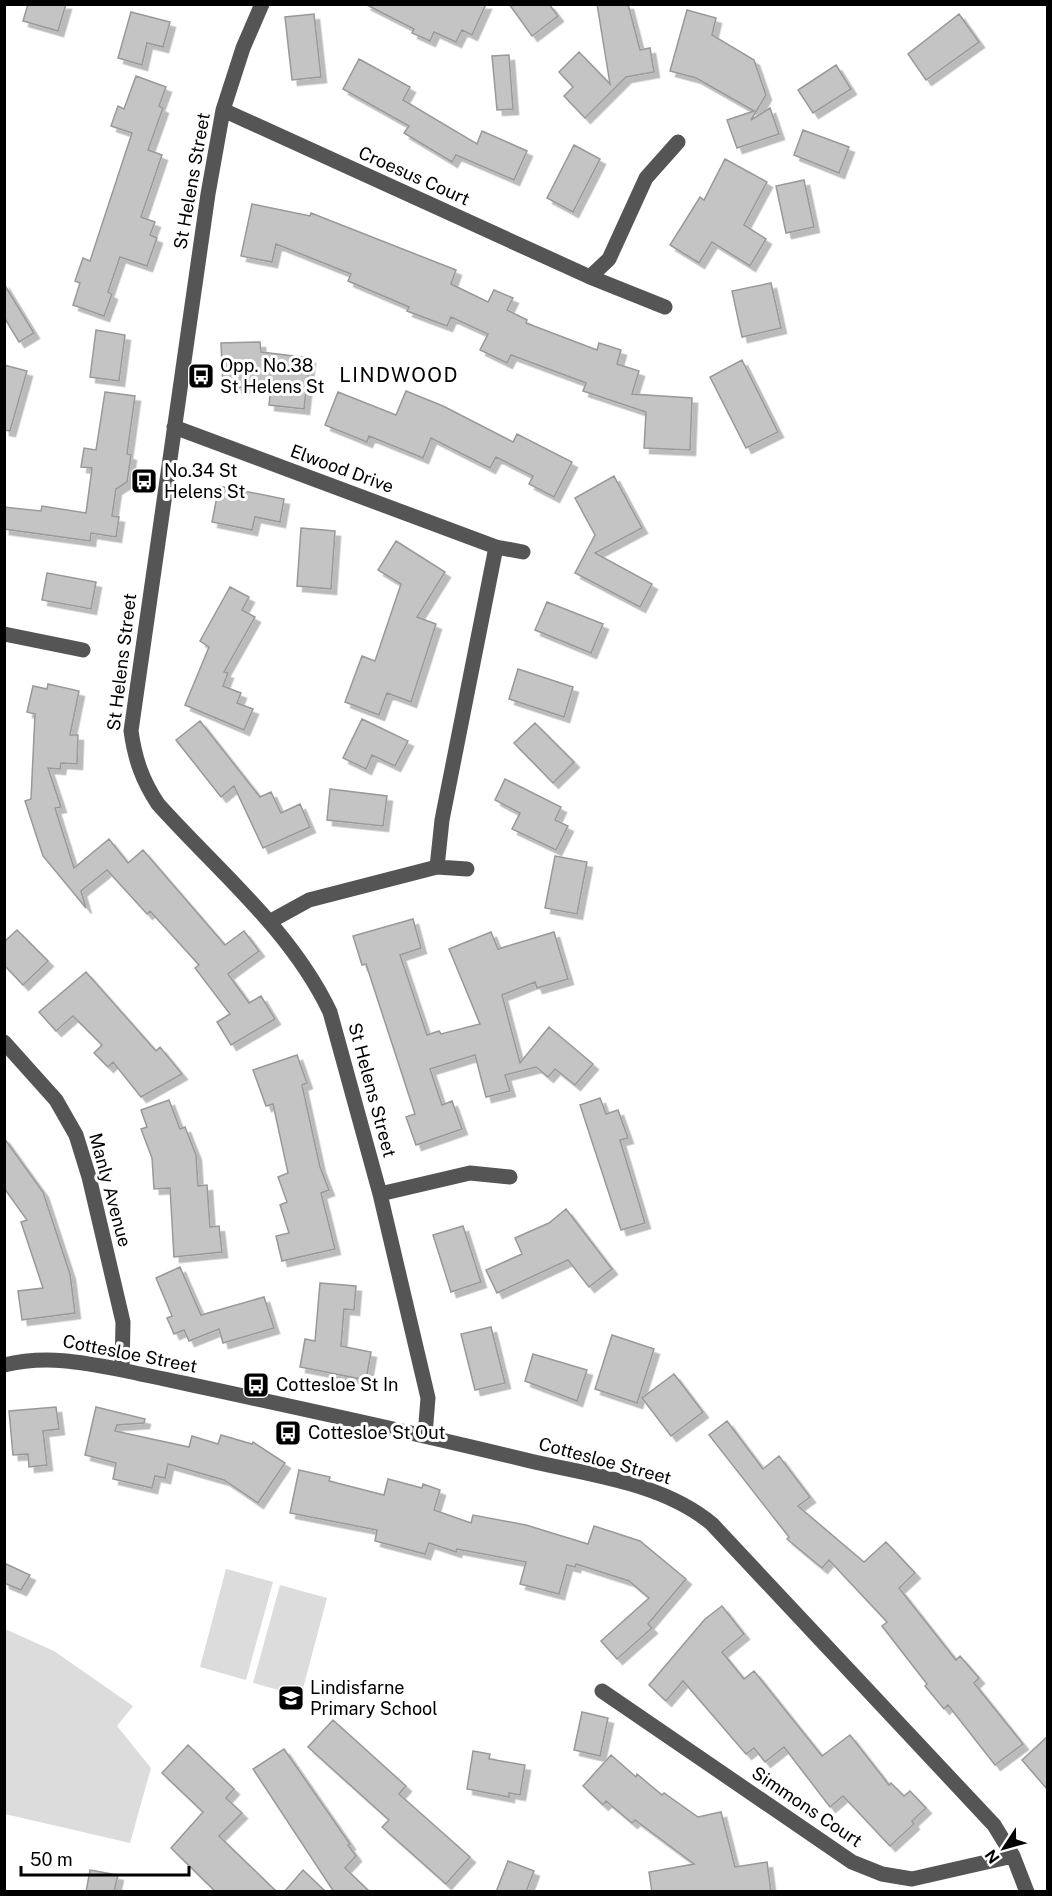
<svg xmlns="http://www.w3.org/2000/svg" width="1052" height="1896" viewBox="0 0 1052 1896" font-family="'Public Sans',sans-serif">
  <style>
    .green { fill: #dcdcdc }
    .building { fill: #c4c4c4; stroke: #999; stroke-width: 1.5; filter: url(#shadow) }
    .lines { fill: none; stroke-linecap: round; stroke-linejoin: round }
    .minor { stroke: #555; stroke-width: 15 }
    .labels { text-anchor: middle; stroke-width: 6; stroke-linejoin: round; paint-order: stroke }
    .street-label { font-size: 18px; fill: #000; stroke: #fff }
    .poi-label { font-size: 18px; fill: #000; stroke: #fff; text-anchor: start }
    .neighbourhood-label { font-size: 20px; letter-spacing: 1.5px; fill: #000; stroke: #fff }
  </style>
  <defs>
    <filter id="shadow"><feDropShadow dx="5.5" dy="5.5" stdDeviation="0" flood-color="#0004"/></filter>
  </defs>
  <rect width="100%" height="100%" fill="#fff"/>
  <path class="green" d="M226 1569 273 1582 246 1680 200 1667Z
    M280 1585 327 1598 301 1696 253 1683Z
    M5 1629 54 1651 133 1706 117 1726 151 1768 130 1843 5 1814Z"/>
  <path class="building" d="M28 4H66L58 31 23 21Z
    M365 4H486L472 35 462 30 456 42 434 32 430 41 412 33 414 29Z
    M509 4H549L558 16 532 36Z
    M597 4H628L640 50 650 48 654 72 626 77 585 118 564 96 573 87 559 72 579 52 610 84Z
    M687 10 716 18 712 35 754 60 766 95 751 120 770 108 779 134 737 148 727 120 754 111 696 78 670 71Z
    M131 12 170 22 163 47 147 43 142 65 118 58Z
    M314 14 321 77 292 80 285 17Z
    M959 14 979 42 926 80 908 54Z
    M509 55 513 109 497 110 492 56Z
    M359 59 410 87 403 100 477 144 482 131 527 151 514 180 456 155 452 162 404 133 409 126 343 89Z
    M836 65 851 89 813 113 798 90Z
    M136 76 166 87 159 106 163 108 148 150 162 155 141 217 155 222 150 235 157 238 147 266 120 257 108 292 112 294 104 316 73 305 80 283 75 281 83 258 90 261 132 133 111 126 118 106 124 109Z
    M803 130 849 147 839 173 794 155Z
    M574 145 600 159 573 212 547 198Z
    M725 159 767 182 744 225 766 239 750 266 712 242 699 263 670 245 700 197 704 200Z
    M804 180 814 227 786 233 776 186Z
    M252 204 310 216 311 213 372 237 456 270 451 284 488 302 494 290 513 298 507 310 527 320 526 323 597 350 599 343 621 350 617 364 639 371 632 394 692 398 690 450 644 448 646 412 583 391 586 383 511 355 507 363 480 350 488 334 451 317 447 326 407 311 409 307 348 281 351 274 276 244 272 262 241 256Z
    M771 283 781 328 742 337 732 291Z
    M4 284 34 333 19 342 4 317Z
    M96 330 125 335 119 381 90 377Z
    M260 342 261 352 310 358 304 409 269 405 271 386 223 388 221 343Z
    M742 360 778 432 746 448 710 377Z
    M4 365 27 371 10 431 4 430Z
    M406 391 443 406 513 442 517 434 572 462 554 497 529 484 533 476 496 457 490 468 431 438 423 458 369 436 367 442 325 425 338 392 396 415Z
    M105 392 135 396 127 454 131 455 127 482 116 489 112 516 119 517 116 537 91 533 90 541 4 529V507L41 511 42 506 86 513 92 468 81 467 84 448 96 450Z
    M614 476 642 528 595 553 652 584 640 607 575 573 595 535 575 498Z
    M219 486 284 499 280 522 255 517 252 530 212 522Z
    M301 528 335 531 331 589 297 586Z
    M396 541 445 572 417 617 436 624 411 702 387 693 379 715 345 702 362 656 375 661 401 584 378 570Z
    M47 573 96 582 91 609 42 600Z
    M230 587 249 597 242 610 255 617 224 672 228 673 223 686 241 693 237 703 253 709 244 730 185 705 209 647 200 641Z
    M547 602 603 624 591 653 535 630Z
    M518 669 573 687 564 717 509 699Z
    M48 684 79 691 70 735H78L77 764 61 763 60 769 48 768 61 807 55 808 74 868 109 839 128 863 143 850 225 945 244 931 259 951 228 974 249 1003 261 996 275 1019 231 1045 217 1022 230 1014 195 968 199 965 150 911 147 914 107 870 81 891 86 908 43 856 25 801 31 799 35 714 27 712 33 686 47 689Z
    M362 719 408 741 395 766 372 755 366 769 343 758Z
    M200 721 260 797 271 792 281 813 300 804 310 827 263 848 234 786 221 797 176 740Z
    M535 723 574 762 553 783 514 743Z
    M505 779 561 807 555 820 568 826 556 850 512 829 520 813 495 800Z
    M330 789 387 796 383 826 327 820Z
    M555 856 587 862 577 914 545 908Z
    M413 919 421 948 400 955 427 1035 439 1031 441 1034 480 1024 449 949 491 932 498 949 554 932 568 979 537 988 535 982 502 995 520 1063 549 1027 593 1064 575 1085 555 1069 548 1077 536 1067 505 1075 510 1091 486 1097 475 1055 430 1069 442 1105 452 1101 462 1129 416 1145 406 1117 415 1114 366 964 362 965 353 936Z
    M17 930 48 961 23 985 4 965V942Z
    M86 972 156 1051 160 1047 182 1074 141 1097 113 1062 108 1067 94 1053 102 1045 73 1016 56 1031 39 1012Z
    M297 1055 307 1083 302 1085 320 1167 329 1190 321 1193 335 1249 282 1261 276 1236 289 1233 280 1205 287 1202 278 1177 288 1173 273 1104 266 1106 253 1070Z
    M600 1098 606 1114 618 1110 628 1138 620 1140 645 1223 621 1230 580 1105Z
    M169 1100 180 1129 185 1127 196 1155 198 1186 207 1185 210 1227 219 1226 222 1252 174 1257 170 1188 154 1189 152 1158 141 1129 147 1127 141 1110Z
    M4 1138 43 1192 70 1274 75 1313 22 1320 18 1291 43 1288 21 1222 27 1220 4 1188Z
    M566 1209 612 1269 589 1287 568 1260 497 1293 486 1270 522 1254 515 1238 549 1223Z
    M463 1226 481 1282 451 1292 433 1235Z
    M180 1267 201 1315 264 1297 274 1328 223 1343 219 1329 189 1341 184 1330 174 1334 167 1318 172 1316 156 1278Z
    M320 1283 356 1286 354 1310 344 1309 341 1346 371 1352 366 1380 300 1367 305 1339 315 1341Z
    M491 1327 505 1383 475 1390 461 1334Z
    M612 1335 654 1349 637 1403 595 1389Z
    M533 1354 587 1370 577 1401 525 1381Z
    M674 1374 703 1412 671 1436 642 1398Z
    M56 1407 59 1429 43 1431 47 1465 29 1467 28 1454 13 1455 9 1411Z
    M96 1407 145 1419 144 1423 117 1425 115 1431 189 1447 192 1436 218 1444 221 1435 252 1444 253 1442 285 1463 258 1503 224 1480 168 1464 165 1478 155 1476 152 1488 113 1479 116 1463 85 1455Z
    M727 1421 763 1469 779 1456 810 1497 798 1506 864 1562 886 1542 915 1573 899 1588 956 1660 960 1656 979 1678 974 1683 1023 1744 995 1765 948 1705 944 1709 925 1686 927 1684 882 1626 887 1622 829 1560 822 1568 787 1539 789 1537 709 1435Z
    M299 1470 330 1477 329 1481 384 1495 388 1479 422 1488 423 1484 440 1490 434 1510 471 1523 473 1515 526 1525 588 1544 594 1526 640 1541 686 1579 648 1624 652 1628 617 1659 601 1641 649 1598 629 1581 576 1564 575 1567 567 1565 559 1594 520 1584 526 1562 457 1549 456 1552 429 1543 425 1554 375 1541 377 1530 290 1513Z
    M4 1563 30 1575 21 1590 4 1583Z
    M722 1606 744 1634 722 1652 744 1679 754 1671 822 1756 850 1735 889 1785 891 1783 904 1796 910 1791 926 1808 912 1821 914 1824 890 1846 843 1796 830 1807 784 1747 765 1762 754 1748 746 1754 683 1681 666 1701 649 1685 705 1619Z
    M582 1712 608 1718 600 1756 574 1750Z
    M333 1720 406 1786 399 1794 470 1857 446 1884 382 1827 389 1820 308 1747Z
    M1047 1737V1789L1022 1760Z
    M188 1745 234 1789 226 1798 242 1813 219 1836 277 1892H216L171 1848 203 1812 162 1773Z
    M284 1749 350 1844 348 1845 356 1856 345 1868 370 1892H334L253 1769Z
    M473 1751 490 1754 489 1759 525 1765 520 1795 509 1793V1797L467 1789Z
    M611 1755 636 1777 637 1774 662 1795 664 1793 698 1817 721 1812 735 1867 767 1862 771 1892H652L649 1872 694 1864 635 1820 632 1823 606 1801 603 1805 583 1786Z
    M508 1861 534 1871 526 1892H496Z
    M90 1870 118 1875 114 1892H86Z
    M303 1870 326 1892H284Z"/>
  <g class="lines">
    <path class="minor" d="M262 4 243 48 223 110 208 194 131 731C135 759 142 780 158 804 218 871 291 930 330 1012L380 1194 428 1398 425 1435
      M223 110 590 277 665 307
      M590 277 609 259 646 178 678 142
      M174 427 496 547 523 552
      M4 634 83 650
      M437 867 442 820 496 547
      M269 922 309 900 437 867 467 869
      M4 1042 56 1100 76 1135 89 1177 123 1322 122 1370
      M380 1194 470 1173 510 1177
      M4 1365C45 1355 82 1362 122 1370 257 1399 392 1427 526 1460 588 1475 662 1482 712 1524L994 1825 1013 1856 1027 1892
      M602 1691 852 1862 882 1874 912 1879 1013 1856"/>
  </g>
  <defs>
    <symbol id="bus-square" viewBox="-11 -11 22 22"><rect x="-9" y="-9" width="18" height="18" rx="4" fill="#000" stroke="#fff"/><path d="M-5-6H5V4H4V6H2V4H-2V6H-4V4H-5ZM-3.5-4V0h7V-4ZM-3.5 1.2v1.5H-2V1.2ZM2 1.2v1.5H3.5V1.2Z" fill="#fff"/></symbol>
    <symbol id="school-square" viewBox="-11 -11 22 22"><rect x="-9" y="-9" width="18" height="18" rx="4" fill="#000" stroke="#fff"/><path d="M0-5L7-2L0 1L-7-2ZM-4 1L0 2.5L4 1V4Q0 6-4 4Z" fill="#fff"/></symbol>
  </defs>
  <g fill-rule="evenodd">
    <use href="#bus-square" x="186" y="361" width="30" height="30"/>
    <use href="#bus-square" x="129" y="466" width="30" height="30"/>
    <use href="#bus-square" x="241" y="1370" width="30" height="30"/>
    <use href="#bus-square" x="273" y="1418" width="30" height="30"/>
    <use href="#school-square" x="276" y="1683" width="30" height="30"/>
  </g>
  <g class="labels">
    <g class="street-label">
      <text transform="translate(414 176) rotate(24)" y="6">Croesus Court</text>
      <text transform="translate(192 181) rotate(-80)" y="6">St Helens Street</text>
      <text transform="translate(342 469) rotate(20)" y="6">Elwood Drive</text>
      <text transform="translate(122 662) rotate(-83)" y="6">St Helens Street</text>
      <text transform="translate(372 1090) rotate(75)" y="6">St Helens Street</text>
      <text transform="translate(110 1190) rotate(75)" y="6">Manly Avenue</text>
      <text transform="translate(130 1354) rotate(11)" y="6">Cottesloe Street</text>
      <text transform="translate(605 1461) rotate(15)" y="6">Cottesloe Street</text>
      <text transform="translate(807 1807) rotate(34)" y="6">Simmons Court</text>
    </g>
    <g class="poi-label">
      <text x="220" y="372">Opp. No.38<tspan x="220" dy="21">St Helens St</tspan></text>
      <text x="164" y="477">No.34 St<tspan x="164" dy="21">Helens St</tspan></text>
      <text x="276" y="1391">Cottesloe St In</text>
      <text x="308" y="1439">Cottesloe St Out</text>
      <text x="310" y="1694">Lindisfarne<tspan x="310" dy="21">Primary School</tspan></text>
    </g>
    <g class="neighbourhood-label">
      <text x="399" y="382">LINDWOOD</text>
    </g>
  </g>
  <rect width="1052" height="1896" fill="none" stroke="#000000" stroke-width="12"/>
  <g transform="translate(1004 1848) rotate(234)" stroke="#ffffff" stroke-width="4.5" paint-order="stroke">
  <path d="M0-4.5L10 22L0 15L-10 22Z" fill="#000000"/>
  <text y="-9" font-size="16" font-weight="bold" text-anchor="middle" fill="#000000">N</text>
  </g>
  <path d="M21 1866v9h168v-9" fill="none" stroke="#000000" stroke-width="3"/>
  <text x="30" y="1866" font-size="18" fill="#000000" stroke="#ffffff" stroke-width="4.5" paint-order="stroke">50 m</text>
</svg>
